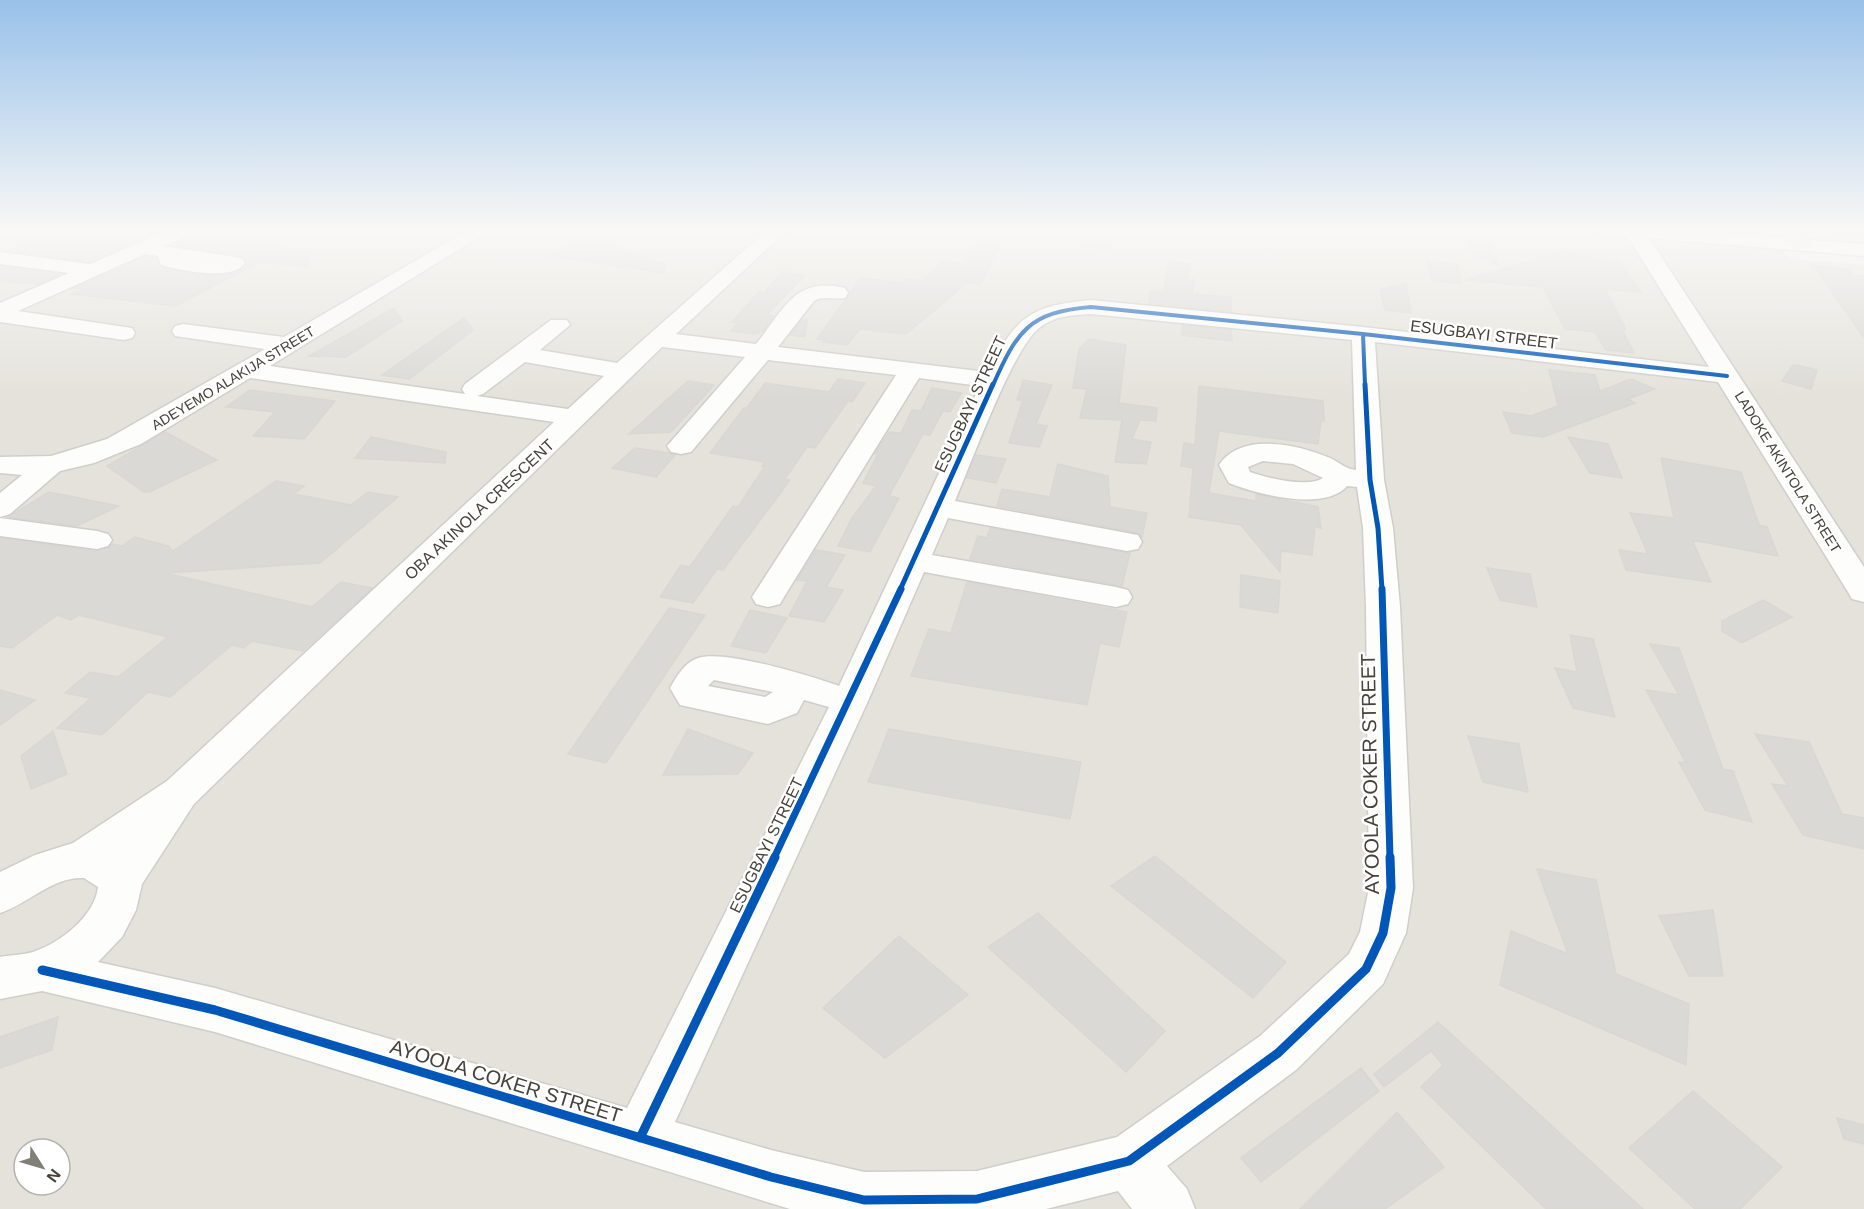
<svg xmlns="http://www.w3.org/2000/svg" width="1864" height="1209" viewBox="0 0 1864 1209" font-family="Arial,sans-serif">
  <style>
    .residential { fill: #e4e2db; fill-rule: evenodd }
    .green { fill: #dce9cf }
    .building { fill: #dad9d5; stroke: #d9d7d2; stroke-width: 1.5 }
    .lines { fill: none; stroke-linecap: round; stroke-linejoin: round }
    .minor-casing { stroke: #cfceca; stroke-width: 3 }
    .major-casing { stroke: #d1cdbc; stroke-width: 3 }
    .minor { fill: #fdfdfc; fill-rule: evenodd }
    .major { fill: #f0eee5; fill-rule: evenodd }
    .cycleway-far3-casing { stroke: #fff; stroke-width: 6 }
    .cycleway-far2-casing { stroke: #fff; stroke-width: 8 }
    .cycleway-far1-casing { stroke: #fff; stroke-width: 10 }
    .cycleway-casing { stroke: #fff; stroke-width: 13 }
    .cycleway-far3 { stroke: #0057b8; stroke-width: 4 }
    .cycleway-far2 { stroke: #0057b8; stroke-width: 5 }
    .cycleway-far1 { stroke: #0057b8; stroke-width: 7 }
    .cycleway { stroke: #0057b8; stroke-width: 9 }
    .labels { text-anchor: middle; stroke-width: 5; stroke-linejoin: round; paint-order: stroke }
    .far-street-label { font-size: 14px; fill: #464239; stroke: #fff }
    .street-label { font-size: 16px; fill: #464239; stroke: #fff }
    .near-street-label { font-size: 20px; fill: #464239; stroke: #fff }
  </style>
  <rect width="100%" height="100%" fill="#f1f0ec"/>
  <path class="residential" d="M0 229H1762L1790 259 1864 265V1209H0ZM24 1149H60V1185H24Z"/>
  <path class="green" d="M1807 229H1864V247L1822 244Z"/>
  <path class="building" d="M9 228H166L90 262 8 251 27 243 8 240Z
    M197 228 248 242 310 252 308 267 260 262 175 306 72 294 84 289 75 288 145 256 156 258 160 267 205 275 230 274 246 265 244 258 236 255 172 245 194 235Z
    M991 228H1009L980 285 968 282 906 334 860 329 847 345 823 342 825 340 817 339 861 278 904 283 907 279 924 281 941 261 961 264Z
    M1090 228H1119L1108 249 1081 246Z
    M1464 230 1485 232 1499 265 1473 255Z
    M584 237 665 264 663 273 549 256Z
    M1566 250 1590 259 1620 261 1641 292 1605 289 1626 329H1622L1634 353 1606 350 1595 332 1565 329 1543 287 1465 280Z
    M1426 260 1457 264 1462 284 1433 281Z
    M1168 261 1191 264 1187 279 1195 280 1192 294 1231 297V312L1149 304 1150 291 1164 292Z
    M0 266 61 274 38 284 0 281Z
    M1814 266 1848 269 1853 275 1864 276V338Z
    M782 272 805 275 767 315 774 316 762 332 755 334 731 331 738 323 732 322 759 292H765Z
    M1406 283 1411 313 1385 310 1380 290Z
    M394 308 402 321 346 357 309 356Z
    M464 318 473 330 409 379 382 375Z
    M802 320H807L805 337 790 335Z
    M1183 325 1231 330 1232 341 1182 335Z
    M1089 339 1126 345 1119 403 1157 408 1156 421 1140 420 1132 439 1151 442 1146 464 1115 462 1122 420 1080 418 1087 389 1073 388 1079 349Z
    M1797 365 1817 370 1811 389 1782 381 1792 366Z
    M1549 370 1595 375 1600 391 1631 379 1655 389 1628 399 1635 403 1543 437 1512 433 1503 412 1531 416 1558 406Z
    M838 379 865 383 852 402 848 401 815 448 807 447 784 480H790L723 570 717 569 693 603 660 597 681 565 690 567 733 506 738 507 765 466H762L765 462 710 453 744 408H747L765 383 829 392Z
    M1023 380 1052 385 1036 424 1047 426 1039 447 1009 443 1023 400H1017Z
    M688 381 714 385 671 432 629 434Z
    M1199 386 1323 401 1324 421H1321L1318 444 1219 431 1209 493 1256 501V494L1318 507 1321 528 1315 527 1312 555 1281 551 1280 572 1241 525 1189 517 1193 468 1181 466 1184 443 1195 445Z
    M932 388 961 393 950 412 943 411 930 435 923 434 889 496 899 498 870 552 838 546 852 518 876 486 863 483 878 454H875L877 450 889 432 901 433 912 410 921 411Z
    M250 390 335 401 304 439 253 436 275 412 226 407Z
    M165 432 217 460 149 492H144L107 466Z
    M371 437 446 452 445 463 355 458Z
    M1568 437 1608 444 1622 478 1590 473Z
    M635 448 669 453 675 455 656 477 612 468Z
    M976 455 1006 459 996 483 967 478Z
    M1661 458 1741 472 1759 525 1767 527 1778 556 1692 540 1711 582 1626 570 1619 550 1648 554 1630 513 1674 518Z
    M1058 464 1108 476 1110 507 1147 513 1142 537 1138 533 997 506 1002 489 1050 497Z
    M276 481 304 486 294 494 351 505 368 492 398 497 320 563 165 573 312 607 341 582 372 588 303 651 252 641 244 648 232 645 170 697 148 692 102 735 57 728 91 698 65 693 90 672 118 677 168 637 79 615 71 620 57 615 12 648 0 646V538L97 551 112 544 122 546 135 537 168 546 173 551Z
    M49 492 119 506 77 526 8 517Z
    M990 528 1130 553 1122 586 970 559 978 536 987 538Z
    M816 550 845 555 826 587 843 590 824 622 789 616 807 581 797 580Z
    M1487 568 1530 574 1537 607 1500 600Z
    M1241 575 1280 581 1278 613 1240 607Z
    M967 582 1127 612 1119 647 1100 643 1087 705 911 676 929 629 951 633Z
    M1763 600 1792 617 1742 643 1722 631V621Z
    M669 608 705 615 606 763 568 754Z
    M750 610 787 618 766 653 731 646Z
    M1570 635 1593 639 1615 717 1573 708 1555 668 1577 672Z
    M1650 644 1679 648 1723 769 1733 771 1752 822 1705 810 1679 762 1686 763 1646 690 1679 695Z
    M0 690 35 700 0 725Z
    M688 729 753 753 738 774 663 775Z
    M889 729 1081 762 1070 819 868 782Z
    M53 731 67 774 31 789 21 756Z
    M1755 734 1809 742 1842 814 1864 818V849L1803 835 1772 784 1788 786Z
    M1468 736 1519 744 1528 792 1483 782Z
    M1155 856 1286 962 1253 998 1111 886Z
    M1537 869 1596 880 1616 974 1689 1004 1686 1065 1500 985 1511 931 1568 954Z
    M1713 910 1723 976H1689L1659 916Z
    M1038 913 1165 1031 1126 1072 988 947Z
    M899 936 968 995 885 1058 823 1008Z
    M58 1017 52 1050 0 1068V1037Z
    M1438 1022 1643 1209H1546L1421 1087 1443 1065 1431 1051 1384 1087 1374 1074Z
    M1361 1068 1379 1091 1261 1182 1241 1158Z
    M1693 1091 1782 1167 1740 1209H1695L1629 1148Z
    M1397 1112 1444 1167 1385 1209H1300Z
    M1837 1118 1864 1125V1144L1844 1139Z"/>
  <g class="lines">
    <defs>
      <path id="minor" d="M171 229H195L193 233 164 246 235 257 242 259 245 263C232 282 180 270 161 265L158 256 145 254 18 311 132 328 135 333 132 338 124 340 0 322V303L69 273 0 264V252L90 264Z
        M470 229H492L270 366 465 394 462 389 465 384 551 320H567L570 325 540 350 617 363 768 229H788L676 334 756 344C784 310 794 276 845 288L848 293 845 298C834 300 823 295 814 301L778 347 987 372C1017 317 1028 306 1091 300L1363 327 1709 367 1628 237 1596 233 1594 229H1668L1864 244V256L1649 238 1864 567V602L1852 599 1848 592 1718 382 1375 342 1384 480 1393 528 1400 607 1413 888 1406 933 1383 984 1296 1070 1167 1166 1187 1189 1195 1209H1132L1118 1191 1046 1209H790L215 1032 42 991 0 999V957C11 955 23 955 33 952 60 943 95 916 98 887L84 878C53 876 28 904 0 913V872L35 855 73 843 167 781 554 422 250 378 141 444 94 463 60 471 10 514 0 517V493L22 475 0 473V457L51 456 107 439 265 349 175 336 172 331 175 326 183 324 284 337ZM1091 314 1352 340 1356 470C1345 469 1339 462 1330 458 1299 445 1242 431 1219 465L1229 483C1256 494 1325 512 1347 486L1357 487 1363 528 1366 607 1369 888 1360 932 1349 954 1260 1036 1117 1137 977 1171 864 1172 771 1150 675 1122 868 701 924 572 1116 607 1128 604 1132 597 1128 590 1116 587 932 555 948 518 1127 551 1138 549 1142 542 1138 535 1127 533 955 501C971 464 1012 350 1039 328 1054 316 1072 315 1091 314ZM662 347 745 357 667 446 671 452 681 454 691 452 768 360 896 375 752 597 756 604 768 607 780 604 784 597 919 378 980 386 839 686C811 676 723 649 698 658 684 663 677 676 670 688L680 705 768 724 797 713 804 700 829 707 627 1108 215 988 98 962 122 937 136 910 142 884 194 804ZM525 362 604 376 568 409 477 396 483 394ZM1263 461 1293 464 1323 478C1308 488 1267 478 1250 472L1248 467ZM714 680 773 692 765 697 708 686Z
        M0 518 97 531 108 534 112 540 108 546 97 549 0 536Z"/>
      <path id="major" d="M1779 229H1798L1812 245 1809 249H1795Z"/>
    </defs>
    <use href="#minor" class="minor-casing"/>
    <use href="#major" class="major-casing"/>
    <use href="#minor" class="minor"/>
    <use href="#major" class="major"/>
    <defs>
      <path id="cycleway-far3" d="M1363 334 1365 385
        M993 385C1017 331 1029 312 1091 307L1363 334 1727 376"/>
      <path id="cycleway-far2" d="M1365 384 1370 480 1378 528 1382 590
        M900 590 993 384"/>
      <path id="cycleway-far1" d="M1382 589 1390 858
        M774 858 901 589"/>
      <path id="cycleway" d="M42 970 215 1010 771 1177 864 1200 977 1199 1129 1161 1278 1053 1366 969 1383 933 1391 888 1390 857
        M640 1138 775 857"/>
    </defs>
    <use href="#cycleway-far3" class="cycleway-far3-casing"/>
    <use href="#cycleway-far2" class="cycleway-far2-casing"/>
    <use href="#cycleway-far1" class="cycleway-far1-casing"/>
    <use href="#cycleway" class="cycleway-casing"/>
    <use href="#cycleway-far3" class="cycleway-far3"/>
    <use href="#cycleway-far2" class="cycleway-far2"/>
    <use href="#cycleway-far1" class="cycleway-far1"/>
    <use href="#cycleway" class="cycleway"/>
  </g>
  <linearGradient id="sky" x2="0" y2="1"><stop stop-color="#99c1e9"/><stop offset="0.58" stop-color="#f9f8f6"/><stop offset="1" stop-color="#f9f8f6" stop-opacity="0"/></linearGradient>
  <rect width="1864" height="398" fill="url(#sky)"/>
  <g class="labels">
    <g class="far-street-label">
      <text transform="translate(233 378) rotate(-31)" y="5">ADEYEMO ALAKIJA STREET</text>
      <text transform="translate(1788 472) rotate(58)" y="5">LADOKE AKINTOLA STREET</text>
    </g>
    <g class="street-label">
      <text transform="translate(1484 334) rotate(7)" y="6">ESUGBAYI STREET</text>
      <text transform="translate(970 404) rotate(-65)" y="6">ESUGBAYI STREET</text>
      <text transform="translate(479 509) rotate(-43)" y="6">OBA AKINOLA CRESCENT</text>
      <text transform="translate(766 845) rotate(-64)" y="6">ESUGBAYI STREET</text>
    </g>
    <g class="near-street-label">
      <text transform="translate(1370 774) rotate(-91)" y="7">AYOOLA COKER STREET</text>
      <text transform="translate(506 1081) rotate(17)" y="7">AYOOLA COKER STREET</text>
    </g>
  </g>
  <g transform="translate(42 1167) rotate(127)"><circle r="28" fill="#ffffff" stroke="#b5b3b0" stroke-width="1.5"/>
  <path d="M0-4.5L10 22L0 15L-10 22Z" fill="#827f78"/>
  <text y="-9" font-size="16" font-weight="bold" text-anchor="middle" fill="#464239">N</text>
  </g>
</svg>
